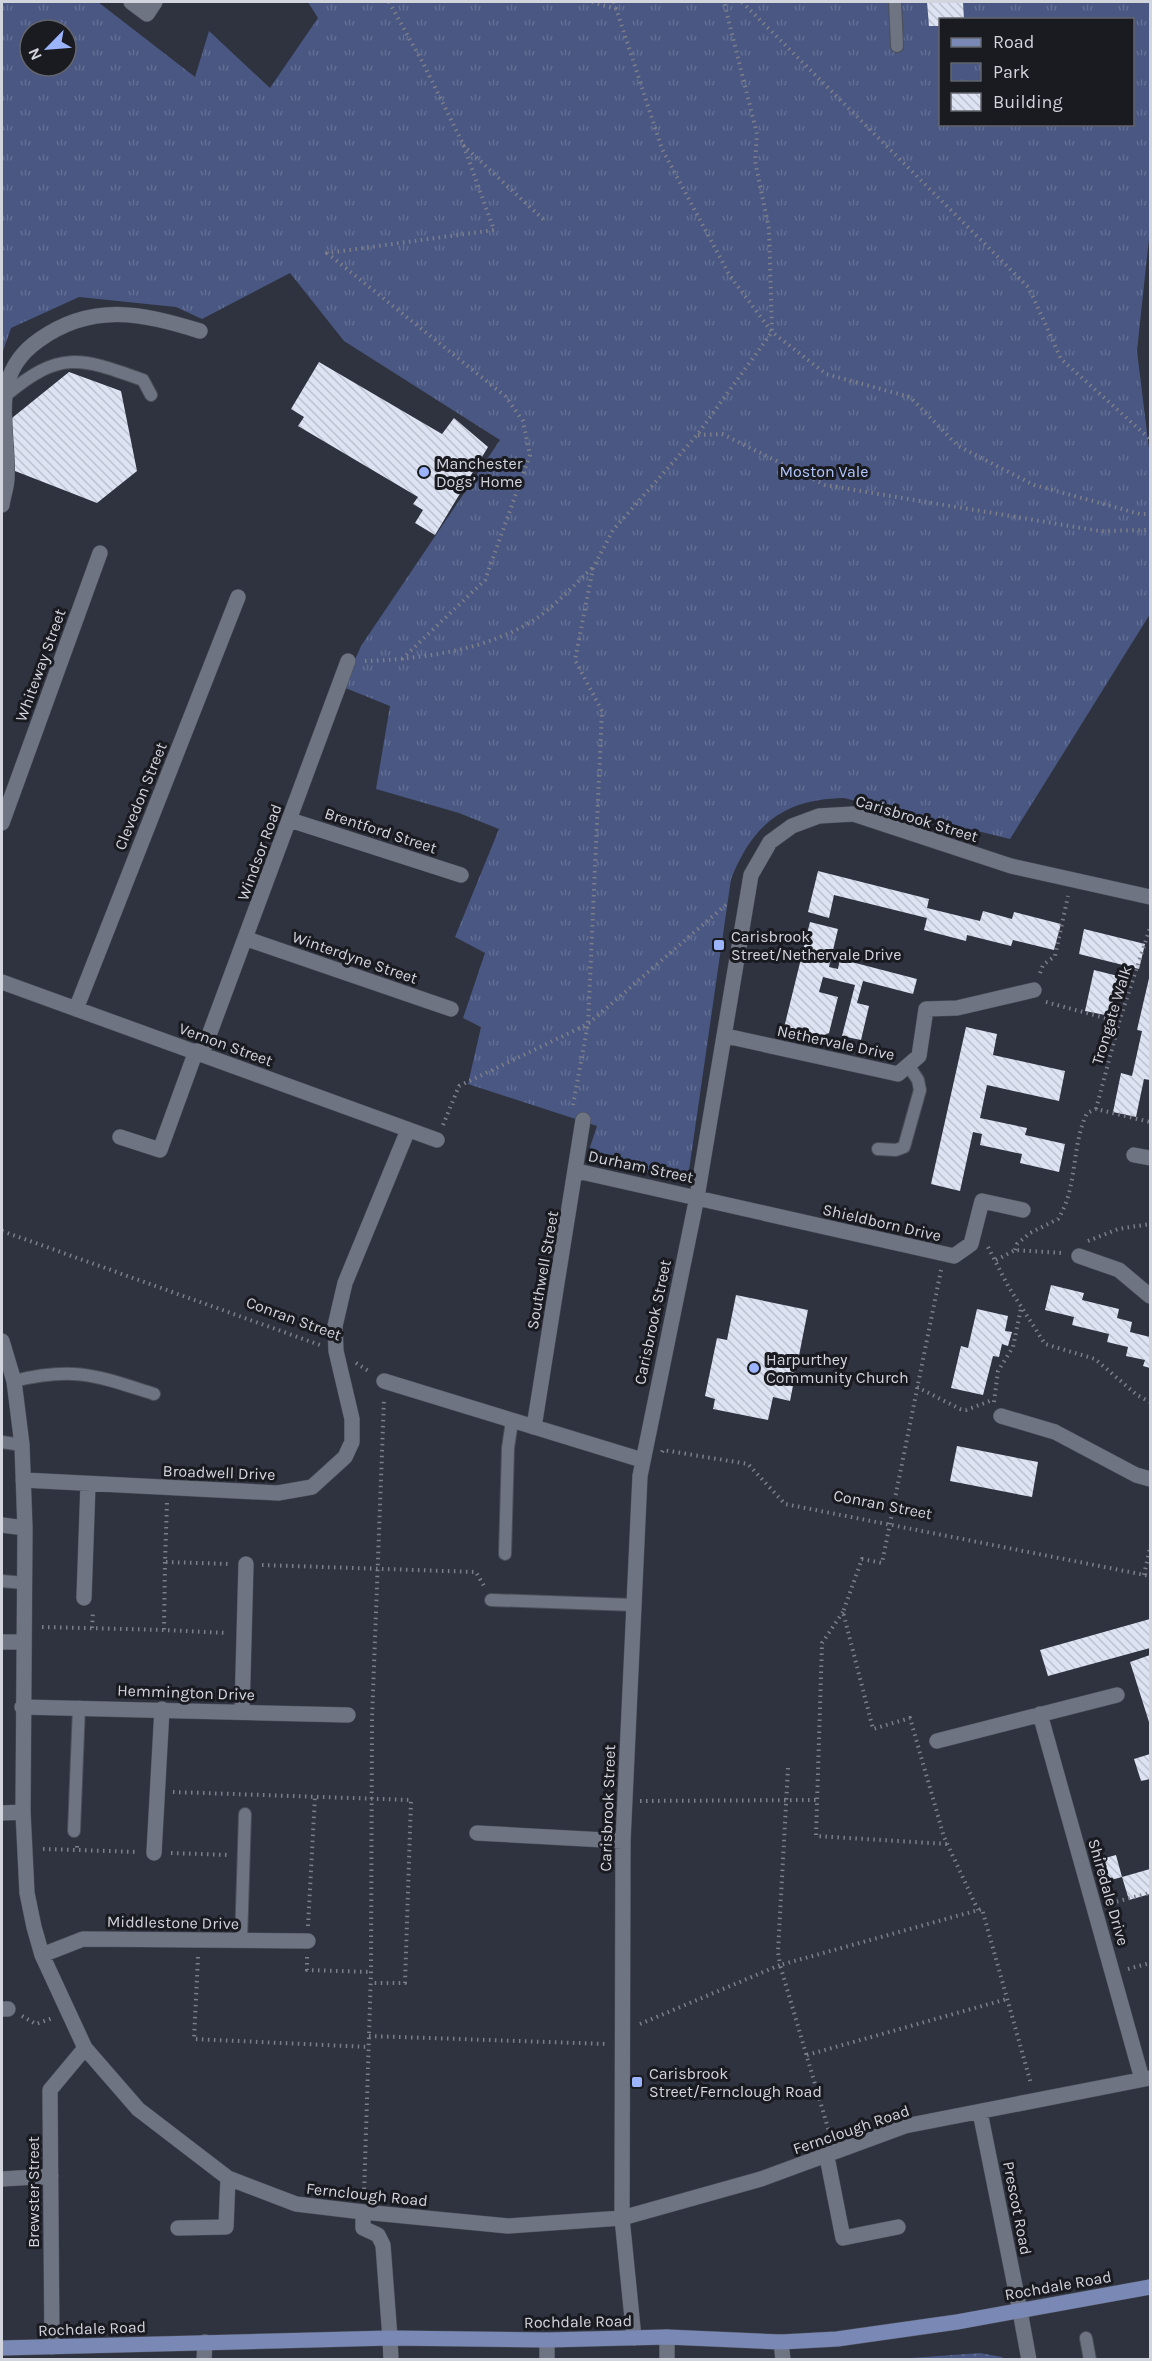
<svg xmlns="http://www.w3.org/2000/svg" width="1152" height="2361" viewBox="0 0 1152 2361" font-family="Karla,sans-serif">
  <style>
    .grass { fill: url(#grass-dots) }
    .park { fill: url(#park-tufts); fill-rule: evenodd }
    .building { fill: url(#building-back-hatch) }
    .lines { fill: none; stroke-linecap: round; stroke-linejoin: round }
    .service-casing { stroke: #4b4f59; stroke-width: 14 }
    .pedestrian-casing { stroke: #4b4f59; stroke-width: 16 }
    .minor-casing { stroke: #4b4f59; stroke-width: 16 }
    .tertiary-casing { stroke: #4b4f59; stroke-width: 16 }
    .primary-casing { stroke: #4b4f59; stroke-width: 16 }
    .path { stroke: #7c7f8a; stroke-width: 4; stroke-dasharray: 1.5 4.5; stroke-linecap: butt }
    .service { stroke: #6f7483; stroke-width: 12 }
    .pedestrian { stroke: #6f7483; stroke-width: 15 }
    .minor { stroke: #6f7483; stroke-width: 15 }
    .tertiary { stroke: #6f7483; stroke-width: 15 }
    .primary { stroke: #7988b4; stroke-width: 15 }
    .poi-dot { fill: #9cb4fd; stroke: #191b21; stroke-width: 2 }
    .labels { text-anchor: middle; stroke-width: 6; stroke-linejoin: round; paint-order: stroke }
    .poi-label { font-size: 16px; fill: #d2d5dd; stroke: #191b21; text-anchor: start }
    .park-label { font-size: 16px; fill: #b3c7fe; stroke: #191b21 }
    .street-label { font-size: 16px; fill: #d2d5dd; stroke: #191b21 }
  </style>
  <defs>
    <pattern id="grass-dots" width="8" height="8" patternUnits="userSpaceOnUse" patternTransform="scale(1.5)"><rect width="8" height="8" fill="#495782"/><path d="M2 2h.1M6 6h.1" fill="none" stroke="#626e93" stroke-width="1.8" stroke-linecap="round"/></pattern>
    <pattern id="park-tufts" width="24" height="20" patternUnits="userSpaceOnUse" patternTransform="scale(1.5)"><rect width="24" height="20" fill="#495782"/><path d="M3 7l-1-3M5 7V3M7 7l1-3M15 17l-1-3M17 17v-4M19 17l1-3" fill="none" stroke="#626e93"/></pattern>
    <pattern id="building-back-hatch" width="6" height="6" patternUnits="userSpaceOnUse" patternTransform="scale(1.5)"><rect width="6" height="6" fill="#dde3f2"/><path d="M-1 5l2 2M0 0l6 6M5-1l2 2" fill="none" stroke="#bdc2cf"/></pattern>
  </defs>
  <rect width="100%" height="100%" fill="#2f3340"/>
  <path class="grass" d="M980 2353 1002 2357 1003 2359H897Z"/>
  <path class="park" d="M2 2H98L195 77 209 31 270 88 318 18 308 2H1150V229L1137 351 1150 457V614L1010 839 844 798C784 799 753 824 731 879L687 1184 587 1156 597 1126 468 1084 481 1027 463 1018 485 953 455 937 499 829 459 813 376 789 390 706 343 687 361 646 500 440 344 341 290 273 202 319 176 307 79 297 11 328 2 354ZM940 20H1132V124H940ZM30 30H66V66H30Z"/>
  <path class="building" d="M927 2H963L964 20H940V26H929Z
    M319 362 442 434 454 418 488 447 435 535 415 523 423 510 413 504 418 497 298 426 304 417 291 409Z
    M69 372 121 391 137 471 97 503 15 471 7 422Z
    M818 871 929 899 927 908 980 921 983 911 1012 919 1014 912 1061 924 1054 950 1013 940 1011 946 967 935 966 941 924 930 927 918 834 895 829 918 808 912Z
    M810 922 838 929 829 967 838 969 840 959 917 979 913 994 863 981 857 1003 869 1006 861 1040 842 1036 855 985 823 977 819 992 838 997 829 1033 815 1039 783 1032Z
    M1084 929 1145 944 1139 969 1079 954Z
    M1094 970 1118 976 1110 1016 1085 1011Z
    M1150 974V1080L1144 1079 1136 1117 1113 1112 1121 1073 1132 1076 1142 1031 1137 1030Z
    M966 1027 997 1034 993 1055 1065 1071 1059 1101 987 1085 980 1118 1027 1128 1025 1135 1065 1144 1059 1172 1020 1163 1022 1154 980 1145 982 1134 973 1132 960 1191 931 1184Z
    M1051 1285 1084 1293 1082 1300 1119 1309 1117 1318 1132 1322 1130 1332 1150 1337V1368L1143 1366 1145 1360 1126 1356 1128 1347 1107 1342 1109 1334 1072 1325 1074 1317 1045 1310Z
    M736 1295 808 1310 790 1401 773 1397 768 1420 713 1409 715 1399 705 1396 717 1338 727 1340Z
    M977 1309 1008 1316 1005 1331 1012 1332 1008 1346 1002 1344 999 1357 993 1356 983 1395 951 1388 961 1346 968 1348Z
    M957 1446 1038 1462 1032 1497 950 1481Z
    M1150 1619V1648L1048 1676 1040 1650Z
    M1150 1655V1721L1149 1722 1130 1662Z
    M1150 1754V1779L1141 1781 1134 1759Z
    M1116 1855 1122 1877 1150 1869V1894L1129 1900 1122 1877 1100 1883 1094 1861Z"/>
  <g class="lines">
    <defs>
      <path id="service" d="M895 2 897 46
        M5 396C60 350 79 357 143 380L151 395
        M878 1149 896 1150 904 1147 920 1090 918 1080 908 1065
        M14 1381C75 1366 97 1376 154 1394
        M2 1442 22 1445
        M505 1554 508 1448 512 1421
        M2 1581 24 1583
        M491 1600 634 1605
        M74 1831 79 1707
        M241 1941 245 1814
        M1086 2338 1090 2360"/>
      <path id="pedestrian" d="M1079 1256 1119 1270 1150 1296
        M242 1712 246 1564
        M154 1853 162 1709
        M363 2212V2228L378 2235 383 2245 390 2338
        M622 2218 634 2338"/>
      <path id="minor" d="M131 2 147 14 155 2
        M2 505C3 496 7 487 7 478 8 451 2 423 5 396 8 371 19 354 39 340 92 302 142 313 200 331
        M290 820 461 875
        M2 823 100 553
        M247 939 451 1009
        M2 982 437 1140
        M76 1009 238 597
        M726 1036 898 1074 919 1056 926 1009 957 1008 1034 990
        M202 1054 348 661
        M120 1137 160 1150 196 1051
        M1134 1155 1150 1158
        M577 1171 954 1256 971 1244 982 1201 1023 1210
        M2 1341 14 1381 22 1445 25 1528 23 1812 27 1893 34 1927 42 1955 85 2048 138 2109 228 2178 296 2204 363 2212 508 2226 622 2218 761 2179 905 2126 1150 2078
        M384 1381 642 1460
        M1001 1416 1055 1432 1136 1475 1150 1479
        M534 1427 583 1120
        M23 1480 278 1493 312 1487 345 1457 352 1442V1419L336 1351 335 1326 345 1283 408 1130
        M2 1525 25 1528
        M84 1598 88 1484
        M2 1642H23
        M22 1707 348 1715
        M1040 1714 1142 2079
        M937 1741 1117 1695
        M2 1813 23 1812
        M477 1833 623 1841
        M42 1955 83 1939 308 1941
        M2 2009H8
        M980 2112 1020 2311
        M827 2157 843 2238 898 2227
        M2 2179 51 2176
        M622 2218 623 1841 640 1476 697 1197 751 875 770 842 792 826 819 816 853 814 1011 866 1150 897
        M178 2228 226 2227 228 2178
        M667 2337V2360
        M390 2338 391 2360
        M547 2340V2360
        M781 2342 783 2360
        M52 2347 50 2090 85 2048
        M204 2360 205 2342"/>
      <path id="tertiary" d="M1020 2311 1029 2360"/>
      <path id="primary" d="M2 2348 390 2338 547 2340 667 2337 781 2342 837 2339 957 2322 1150 2287"/>
    </defs>
    <use href="#service" class="service-casing"/>
    <use href="#pedestrian" class="pedestrian-casing"/>
    <use href="#minor" class="minor-casing"/>
    <use href="#tertiary" class="tertiary-casing"/>
    <use href="#primary" class="primary-casing"/>
    <path class="path" d="M389 2 423 63 463 144 494 230 327 253 505 396 523 421 530 455 485 580 401 660
      M592 2 616 9
      M614 2 662 149 730 276 772 332 826 374 910 397 958 446 1034 485 1140 514H1150
      M742 2 1029 288 1061 359 1150 439
      M463 145 544 220
      M698 435 722 434 825 485 1100 531 1150 530
      M365 661C422 659 489 650 537 618 557 604 575 584 592 568
      M1040 973 1043 965 1055 956 1068 896
      M1046 1002 1120 1022
      M573 1105 588 1024 602 711 575 660 593 568 613 530 697 435 772 332 769 229 755 161 757 134 724 2
      M1096 1109 1120 1019 1150 928
      M443 1125 459 1086 588 1024 728 903
      M2 1231 320 1345
      M1088 1241 1118 1229 1150 1224
      M988 1247 1008 1286 1045 1344 1095 1359 1137 1395 1150 1402
      M1015 1250 1017 1244 1030 1233 1058 1219C1078 1188 1071 1146 1087 1113L1096 1109 1150 1122
      M996 1260 1015 1250 1062 1253
      M941 1270 882 1563 862 1559 843 1612 873 1729 910 1718 944 1837 978 1910
      M356 1363 370 1372
      M917 1387 960 1409 966 1410 990 1401
      M994 1402 998 1371 1013 1347 1021 1308
      M662 1452 663 1450 748 1464 785 1504 1150 1576
      M167 1503 165 1562 231 1564
      M165 1562 164 1630 227 1633
      M262 1565 476 1572 484 1586
      M1144 1575 1150 1548
      M843 1612 822 1643 816 1836 947 1844
      M42 1627 164 1630
      M92 1628 93 1611
      M173 1792 411 1800 405 1983H371
      M640 1801 817 1800
      M77 1846V1850L137 1852
      M43 1849 77 1850
      M171 1853 230 1855
      M1111 1903 1150 1893
      M308 1926 315 1797
      M198 1957 194 2039 369 2047
      M307 1957V1970L371 1972
      M1128 1969 1150 1963
      M22 2016 36 2024 53 2018
      M640 2024 780 1965 778 1952 788 1768
      M369 2036 607 2044
      M807 2055 1007 1999
      M830 2135 780 1965 982 1909 1031 2084
      M364 2195 371 1972 372 1719 384 1399"/>
    <use href="#service" class="service"/>
    <use href="#pedestrian" class="pedestrian"/>
    <use href="#minor" class="minor"/>
    <use href="#tertiary" class="tertiary"/>
    <use href="#primary" class="primary"/>
  </g>
  <g class="poi-dot">
    <circle cx="424" cy="472" r="6"/>
    <rect x="713" y="939" width="12" height="12" rx="3"/>
    <circle cx="754" cy="1368" r="6"/>
    <rect x="631" y="2076" width="12" height="12" rx="3"/>
  </g>
  <g class="labels">
    <g class="poi-label">
      <text x="436" y="469">Manchester<tspan x="436" dy="18">Dogs’ Home</tspan></text>
      <text x="731" y="942">Carisbrook<tspan x="731" dy="18">Street/Nethervale Drive</tspan></text>
      <text x="766" y="1365">Harpurthey<tspan x="766" dy="18">Community Church</tspan></text>
      <text x="649" y="2079">Carisbrook<tspan x="649" dy="18">Street/Fernclough Road</tspan></text>
    </g>
    <g class="park-label">
      <text x="824" y="477">Moston Vale</text>
    </g>
    <g class="street-label">
      <text transform="translate(40 665) rotate(-70)" y="6">Whiteway Street</text>
      <text transform="translate(140 796) rotate(-68)" y="6">Clevedon Street</text>
      <text transform="translate(917 818) rotate(17)" y="6">Carisbrook Street</text>
      <text transform="translate(381 830) rotate(18)" y="6">Brentford Street</text>
      <text transform="translate(259 852) rotate(-70)" y="6">Windsor Road</text>
      <text transform="translate(355 957) rotate(19)" y="6">Winterdyne Street</text>
      <text transform="translate(1111 1015) rotate(-73)" y="6">Trongate Walk</text>
      <text transform="translate(836 1042) rotate(12)" y="6">Nethervale Drive</text>
      <text transform="translate(226 1044) rotate(20)" y="6">Vernon Street</text>
      <text transform="translate(641 1166) rotate(12)" y="6">Durham Street</text>
      <text transform="translate(882 1222) rotate(13)" y="6">Shieldborn Drive</text>
      <text transform="translate(542 1270) rotate(-80)" y="6">Southwell Street</text>
      <text transform="translate(294 1318) rotate(20)" y="6">Conran Street</text>
      <text transform="translate(652 1322) rotate(-78)" y="6">Carisbrook Street</text>
      <text transform="translate(219 1472) rotate(2)" y="6">Broadwell Drive</text>
      <text transform="translate(883 1504) rotate(11)" y="6">Conran Street</text>
      <text transform="translate(186 1692) rotate(2)" y="6">Hemmington Drive</text>
      <text transform="translate(607 1808) rotate(-88)" y="6">Carisbrook Street</text>
      <text transform="translate(1109 1892) rotate(74)" y="6">Shiredale Drive</text>
      <text transform="translate(173 1922) rotate(1)" y="6">Middlestone Drive</text>
      <text transform="translate(851 2129) rotate(-19)" y="6">Fernclough Road</text>
      <text transform="translate(33 2192) rotate(-90)" y="6">Brewster Street</text>
      <text transform="translate(367 2194) rotate(6)" y="6">Fernclough Road</text>
      <text transform="translate(1018 2208) rotate(79)" y="6">Prescot Road</text>
      <text transform="translate(1058 2285) rotate(-10)" y="6">Rochdale Road</text>
      <text transform="translate(578 2321) rotate(-1)" y="6">Rochdale Road</text>
      <text transform="translate(92 2328) rotate(-2)" y="6">Rochdale Road</text>
    </g>
  </g>
  <rect width="1152" height="2361" fill="none" stroke="#d2d5dd" stroke-width="6"/>
  <rect x="939" y="18" width="195" height="108" fill="#191b21" stroke="#63656c" stroke-width="1.5"/>
  <rect x="951" y="38" width="30" height="9" fill="#7988b4" stroke="#63656c" stroke-width="1.5"/>
  <text x="993" y="48" font-size="18" fill="#d2d5dd">Road</text>
  <rect x="951" y="63" width="30" height="18" fill="url(#park-tufts)" stroke="#63656c" stroke-width="1.5"/>
  <text x="993" y="78" font-size="18" fill="#d2d5dd">Park</text>
  <rect x="951" y="93" width="30" height="18" fill="url(#building-back-hatch)" stroke="#63656c" stroke-width="1.5"/>
  <text x="993" y="108" font-size="18" fill="#d2d5dd">Building</text>
  <g transform="translate(48 48) rotate(245)"><circle r="28" fill="#191b21" stroke="#63656c" stroke-width="1.5"/>
  <path d="M0-4.5L10 22L0 15L-10 22Z" fill="#9cb4fd"/>
  <text y="-9" font-size="16" font-weight="bold" text-anchor="middle" fill="#d2d5dd">N</text>
  </g>
</svg>
